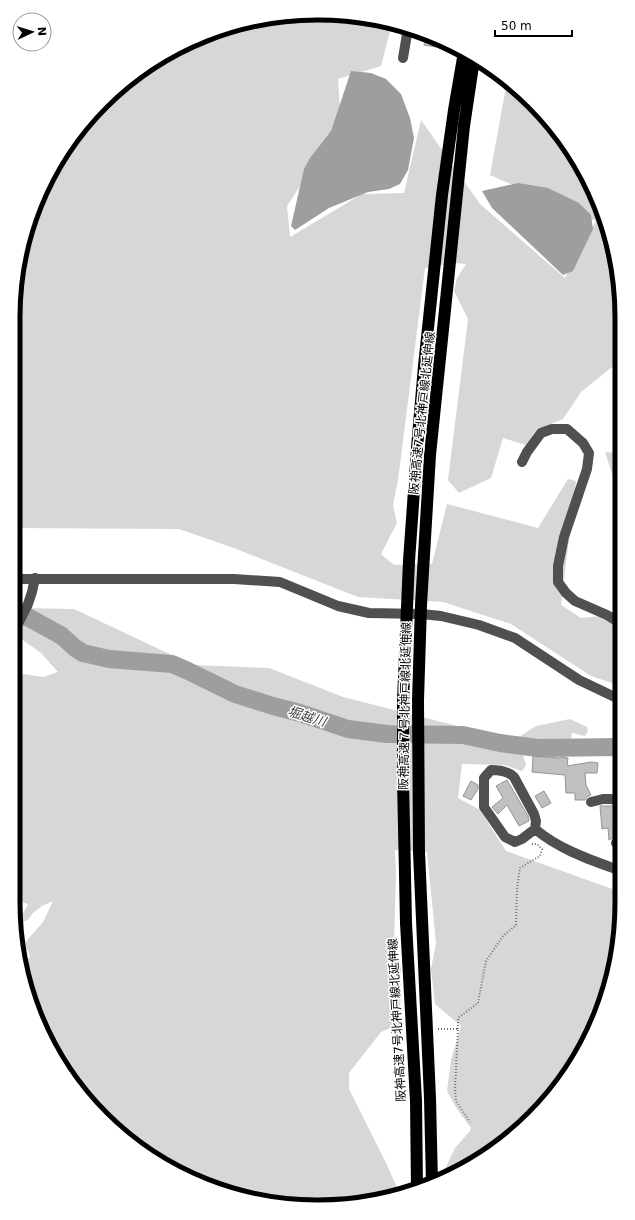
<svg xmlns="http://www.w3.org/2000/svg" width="635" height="1220" viewBox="0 0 635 1220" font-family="'DejaVu Sans','Noto Sans JP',sans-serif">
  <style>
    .green { fill: #d7d7d7 }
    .water { fill: #9e9e9e }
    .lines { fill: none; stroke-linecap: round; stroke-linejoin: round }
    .river { stroke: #9e9e9e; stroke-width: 18 }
    .building { fill: #c0c0c0; stroke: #949494 }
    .path { stroke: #727272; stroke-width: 2; stroke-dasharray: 1 2; stroke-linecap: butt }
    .minor { stroke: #505050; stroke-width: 10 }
    .highway { stroke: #000; stroke-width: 12 }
    .labels { text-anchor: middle; stroke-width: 3; stroke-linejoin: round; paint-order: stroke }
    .street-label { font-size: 12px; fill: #000; stroke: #fff }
    .water-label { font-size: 13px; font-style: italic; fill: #3f3f3f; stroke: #fff }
    .rim { fill: none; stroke: #000; stroke-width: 5 }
  </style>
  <rect width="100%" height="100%" fill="#fff"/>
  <path class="green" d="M338 14 392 23 381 66 338 79 341 123 287 206 290 237 362 194 404 193 421 120 480 204 565 278 596 221 490 175 507 81 518 88 571 148 599 201 619 278 620 371 612 367 581 392 563 419 536 430 526 445 503 438 491 478 459 493 448 480 468 319 454 291 457 278 466 264 455 263 425 268 398 480 393 505 397 523 381 554 394 565 432 564 447 504 538 528 568 479 576 481 561 605 581 618 601 616 620 629 621 686 591 676 511 624 443 602 358 597 231 547 179 529 13 528 14 298 23 238 45 183 76 132 117 88 165 54 220 29 278 16Z
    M605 452 620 453V498Z
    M19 608 74 609 193 665 269 668 343 697 481 732 516 739 536 726 570 719 587 727 588 731 585 736 572 733 570 744 522 751 526 765 522 771 504 765 462 764 458 798 480 810 506 851 621 892V922L612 981 590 1037 533 1118 486 1156 447 1177 444 1171 455 1148 470 1131 471 1128 457 1109 447 1091 451 1060 461 1026 435 1004 431 969 436 943 427 852 395 850 396 872 394 943 401 968 400 1024 381 1032 349 1073V1089L386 1163 399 1192 338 1206 239 1197 149 1156 76 1088 29 1001 26 980 27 976 26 961 30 957 29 953 27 949 22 950 20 948 43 922 53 901 42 906 33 913 28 920 17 924 16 918 22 915 28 904 13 899V681L24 674 43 677 58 672 41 653 20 638Z"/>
  <path class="water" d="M351 71 371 73 386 79 401 94 410 118 414 138 408 170 400 184 389 189 368 192 329 208 295 230 291 226 304 169 310 158 331 131Z
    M518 183 548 188 579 203 591 215 593 229 573 271 563 275 492 208 482 191Z"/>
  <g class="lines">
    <path class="river" d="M13 609 62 636 75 648 83 653 109 659 172 664 186 670 235 694 273 706 300 713 348 729 387 734 463 735 500 743 538 748 621 747"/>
  </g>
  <path class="building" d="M426 34 437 39 436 47 424 45Z
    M533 756 560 758V757L568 758 567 766 591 762 598 763 597 773H585L586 785 591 795 587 797 585 800H575V793H566L565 775 532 772Z
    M507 780 528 816 529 821 519 826 507 805 498 814 492 807 503 798 496 786Z
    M471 781 478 785V789L471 800 463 796Z
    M544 791 551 803 542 808 535 796Z
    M600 806H612L613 808H618L620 827 616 828 617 837H614L609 840 608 828 602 829Z"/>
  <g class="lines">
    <path class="path" d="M438 1029H458L455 1088 456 1101 470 1122
      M458 1029V1018L478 1003 486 961 503 936 516 925 517 889 520 868 540 856 542 849 537 844H532
      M391 1032 402 1031"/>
    <path class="minor" d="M403 58 408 28
      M522 462 527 452 541 433 552 429H567L583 443 589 453 587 469 564 537 558 566V582L566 593 575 601 607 615 620 623
      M13 579H234L280 582 338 606 369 613 421 614 441 616 479 625 515 638 579 680 621 700
      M13 634 28 604 32 592 35 578
      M491 770C500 770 508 771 514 777L534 814 536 821 535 829 522 839 515 842 505 837 484 807V778Z
      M591 802 603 799H611L621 802
      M535 829C560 850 591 860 621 871
      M616 843 621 848"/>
    <path class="highway" d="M432 1184 430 1098 419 852 418 700 421 605 430 455 464 126 474 59
      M417 1188 416 1101 406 923 403 779V700L409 561 417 448 424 366 442 195 454 110 464 52"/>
  </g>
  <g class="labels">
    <g class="street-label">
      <text transform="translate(422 413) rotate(-84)" y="4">阪神高速7号北神戸線北延伸線</text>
      <text transform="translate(405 706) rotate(-89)" y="4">阪神高速７号北神戸線北延伸線</text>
      <text transform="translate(397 1020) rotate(-93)" y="4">阪神高速7号北神戸線北延伸線</text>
    </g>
    <g class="water-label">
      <text transform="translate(307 716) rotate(17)" y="5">堀越川</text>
    </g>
  </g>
  <path d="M0 0H635V1220H0ZM317 20H318A297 297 0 0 1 615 317V903A297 297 0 0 1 318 1200H317A297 297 0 0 1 20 903V317A297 297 0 0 1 317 20Z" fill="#fff" fill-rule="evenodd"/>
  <path class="rim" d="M317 20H318A297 297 0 0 1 615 317V903A297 297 0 0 1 318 1200H317A297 297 0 0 1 20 903V317A297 297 0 0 1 317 20Z"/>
  <g transform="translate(32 32) rotate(86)"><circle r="19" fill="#ffffff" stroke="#999999"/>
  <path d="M0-3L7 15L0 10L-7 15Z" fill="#000000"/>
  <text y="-6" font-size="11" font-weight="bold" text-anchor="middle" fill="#000000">N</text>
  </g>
  <path d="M495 30v6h77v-6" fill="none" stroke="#000000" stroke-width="2"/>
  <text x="501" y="30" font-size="12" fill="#000000" stroke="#ffffff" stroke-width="3" paint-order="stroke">50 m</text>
</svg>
